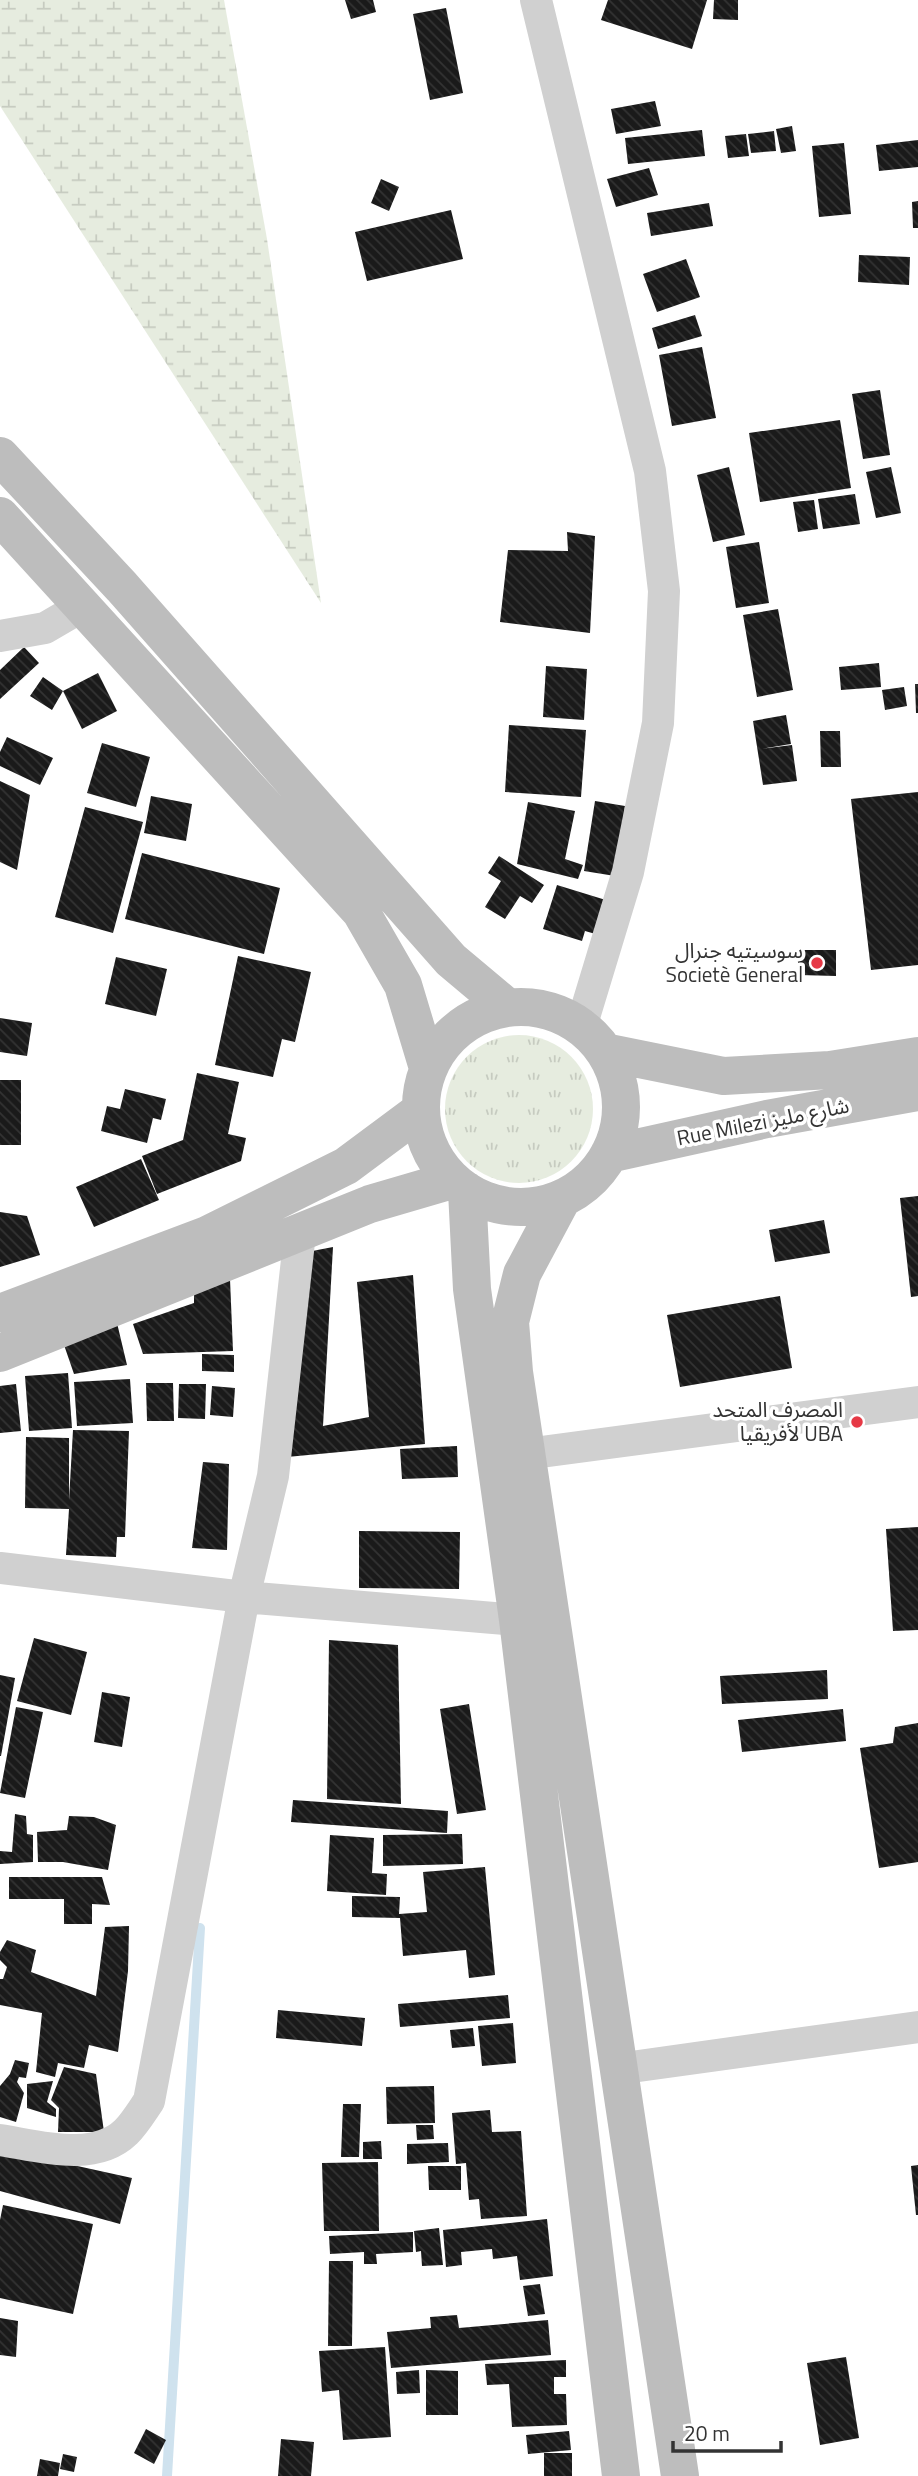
<svg xmlns="http://www.w3.org/2000/svg" width="918" height="2476" viewBox="0 0 918 2476" font-family="'Titillium Web','Noto Sans Arabic',sans-serif">
  <style>
    .grass { fill: url(#grass-tufts) }
    .wetland { fill: url(#wetland-marsh) }
    .lines { fill: none; stroke-linecap: round; stroke-linejoin: round }
    .stream { stroke: #cfe2ee; stroke-width: 10 }
    .building { fill: url(#building-back-hatch) }
    .street { stroke: #d0d0d0; stroke-width: 32 }
    .secondary { stroke: #bdbdbd; stroke-width: 38 }
    .poi-dot { fill: #e63946; stroke: #fff; stroke-width: 2.5 }
    .labels { text-anchor: middle; stroke-width: 7; stroke-linejoin: round; paint-order: stroke }
    .poi-label { font-size: 21px; fill: #333; stroke: #fff; text-anchor: end }
    .street-label { font-size: 21px; fill: #333; stroke: #fff }
  </style>
  <defs>
    <pattern id="grass-tufts" width="24" height="20" patternUnits="userSpaceOnUse" patternTransform="scale(1.75)"><rect width="24" height="20" fill="#e6ecdf"/><path d="M3 7l-1-3M5 7V3M7 7l1-3M15 17l-1-3M17 17v-4M19 17l1-3" fill="none" stroke="#c6cbc0"/></pattern>
    <pattern id="wetland-marsh" width="20" height="14" patternUnits="userSpaceOnUse" patternTransform="scale(1.75)"><rect width="20" height="14" fill="#e6ecdf"/><path d="M1 5h8M5 5V1M11 12h8M15 12V8" fill="none" stroke="#c6cbc0"/></pattern>
    <pattern id="building-back-hatch" width="6" height="6" patternUnits="userSpaceOnUse" patternTransform="scale(1.75)"><rect width="6" height="6" fill="#1a1a1a"/><path d="M-1 5l2 2M0 0l6 6M5-1l2 2" fill="none" stroke="#333"/></pattern>
  </defs>
  <rect width="100%" height="100%" fill="#fff"/>
  <path class="grass" d="M445 1109a74 74 0 1 1 148 0a74 74 0 1 1-148 0Z"/>
  <path class="wetland" d="M0 0H224L267 239 321 603 0 106Z"/>
  <g class="lines">
    <path class="stream" d="M167 2476 200 1928"/>
  </g>
  <path class="building" d="M345 0H373L376 12 351 19Z
    M608 0H707L692 49 601 20Z
    M714 0H738V20L713 19Z
    M446 8 463 93 430 100 413 14Z
    M655 101 661 126 616 134 611 109Z
    M792 126 796 151 781 153 776 129Z
    M702 130 705 156 628 164 625 138Z
    M774 131 776 151 751 153 748 134Z
    M746 134 749 156 728 158 725 136Z
    M918 140V167L879 171 876 145Z
    M844 143 851 214 819 217 812 146Z
    M649 168 658 195 616 207 607 179Z
    M381 179 399 187 389 211 371 203Z
    M918 201V228H913L912 202Z
    M709 203 713 226 651 236 647 213Z
    M451 210 463 259 367 281 355 232Z
    M859 255 910 257 909 285 858 282Z
    M686 259 700 297 657 312 643 274Z
    M695 315 702 336 658 349 652 328Z
    M702 347 716 418 672 426 659 355Z
    M880 390 890 455 863 459 852 394Z
    M840 420 851 488 760 502 749 433Z
    M729 467 745 535 713 542 697 475Z
    M891 467 901 513 876 518 866 472Z
    M855 494 860 524 823 529 818 499Z
    M814 500 818 529 798 532 793 502Z
    M567 532 595 536 590 633 500 622 508 550 568 551Z
    M759 542 769 603 736 608 726 547Z
    M778 609 793 690 757 697 743 615Z
    M24 647 39 663 0 699V670Z
    M879 663 881 687 841 690 839 667Z
    M546 666 587 669 584 720 543 717Z
    M98 673 117 711 82 729 63 691Z
    M43 677 63 691 52 710 30 696Z
    M915 684H918V713H916Z
    M904 687 907 706 885 710 882 690Z
    M786 715 791 744 761 749 792 745 797 781 763 785 753 721Z
    M509 725 586 730 581 797 505 792Z
    M820 731H840L841 767H821Z
    M7 737 53 758 40 785 0 766V752Z
    M102 743 150 757 136 807 87 793Z
    M0 781 30 795 17 870 0 862Z
    M918 792V965L871 970 851 799Z
    M151 796 192 804 186 841 144 833Z
    M595 801 625 806 615 876 584 871Z
    M528 802 575 811 565 859 583 865 578 879 517 864Z
    M85 807 143 822 113 933 55 917Z
    M142 853 280 888 264 954 125 919Z
    M499 856 544 885 532 903 520 896 505 919 485 907 501 881 488 873Z
    M557 885 609 901 599 935 585 931 582 941 543 929Z
    M797 950H836V976L799 975Z
    M238 956 311 972 295 1042 282 1039 273 1077 215 1065Z
    M116 957 167 969 156 1016 105 1004Z
    M0 1018 32 1023 27 1056 0 1052Z
    M197 1073 239 1082 228 1134 246 1138 241 1161 157 1194 142 1156 183 1140Z
    M0 1080H21V1145H0Z
    M125 1089 166 1099 161 1120 153 1118 147 1143 101 1131 107 1106 120 1109Z
    M141 1159 159 1200 94 1227 76 1187Z
    M918 1196V1296L911 1297 900 1198Z
    M0 1212 27 1216 40 1255 0 1267Z
    M824 1220 830 1253 775 1262 769 1230Z
    M333 1247 323 1426 369 1417 357 1282 413 1275 425 1444 287 1457 307 1252Z
    M230 1279 233 1351 143 1354 133 1324 194 1303V1280Z
    M780 1296 792 1368 680 1387 667 1315Z
    M117 1323 127 1365 74 1374 63 1342Z
    M202 1354 234 1355V1372L202 1371Z
    M68 1373 72 1428 29 1431 25 1376Z
    M130 1379 133 1423 77 1426 74 1382Z
    M146 1383H173L174 1421H147Z
    M16 1384 21 1431 0 1433V1386Z
    M179 1384H206L205 1419 178 1418Z
    M212 1386 235 1388 233 1417 210 1415Z
    M73 1430 129 1431 125 1537H117L116 1557 66 1555 69 1509 25 1508 26 1437 69 1438V1500Z
    M457 1446 458 1477 402 1479 400 1449Z
    M203 1462 229 1464 227 1550 192 1548Z
    M918 1527V1630L893 1631 886 1529Z
    M359 1531 460 1532 459 1589 359 1588Z
    M34 1638 87 1652 71 1715 17 1701Z
    M329 1640 398 1645 401 1804 327 1799Z
    M827 1670 828 1699 722 1704 720 1676Z
    M0 1675 15 1678 1 1756H0Z
    M102 1692 130 1697 122 1747 94 1742Z
    M469 1704 486 1810 457 1814 440 1709Z
    M16 1707 43 1712 25 1798 0 1793Z
    M843 1709 846 1741 742 1752 738 1720Z
    M918 1723V1862L879 1868 860 1748 893 1743 895 1727Z
    M293 1800 448 1811 447 1833 291 1822Z
    M15 1814 26 1816 27 1834 33 1835V1862L0 1864V1851L12 1852Z
    M69 1816 94 1817 116 1825 108 1870 63 1862H38L37 1832 67 1830Z
    M462 1834 463 1864 383 1866V1835Z
    M330 1835 374 1838 372 1873 387 1874 386 1895 327 1891Z
    M485 1867 495 1975 469 1978 466 1950 403 1956 400 1918 352 1917V1896L400 1897 399 1914 427 1912 423 1872Z
    M9 1877H102L110 1905 92 1904V1924H64V1899H9Z
    M129 1926 128 1971 118 2052 89 2045 84 2068 58 2063 55 2077 36 2072 42 2013 0 2005V1979H3L7 1967 0 1960V1952L7 1940 36 1950 31 1972 96 1996 105 1927Z
    M508 1995 510 2018 400 2027 398 2004Z
    M278 2010 365 2018 362 2046 276 2038Z
    M513 2023 516 2063 482 2066 478 2026Z
    M473 2028 475 2046 452 2048 450 2030Z
    M15 2060 29 2063 26 2078 19 2077 17 2082 24 2093 16 2122 0 2117V2086L10 2074Z
    M64 2067 96 2074 104 2132H58L59 2108 51 2100Z
    M53 2081 47 2102 56 2109V2117L27 2108V2084Z
    M434 2086 435 2123 387 2124 386 2087Z
    M343 2104H361L359 2157H341Z
    M490 2110 492 2132 521 2131 527 2216 481 2219 479 2199 469 2200 466 2163 456 2164 452 2113Z
    M416 2125H433L434 2139 417 2140Z
    M381 2141 382 2159H363V2142Z
    M448 2143 449 2162 407 2164V2144Z
    M0 2149 132 2178 120 2224 0 2191Z
    M378 2162 379 2231H324L322 2163Z
    M918 2165V2215H916L911 2166Z
    M428 2166H461V2190H429Z
    M3 2205 93 2224 73 2314 0 2298V2220Z
    M547 2219 553 2276 520 2280 517 2256 493 2259 492 2249 461 2252 462 2265 446 2267 443 2230Z
    M439 2228 443 2265 422 2266 421 2251 416 2252 414 2231Z
    M413 2232V2252L376 2254 377 2264H364V2252L330 2254 329 2236Z
    M329 2261H353L352 2346H328Z
    M540 2284 545 2314 528 2316 523 2286Z
    M457 2315 459 2328 548 2320 551 2355 391 2368 387 2332 431 2328 430 2317Z
    M0 2318 18 2321 16 2357 0 2355Z
    M385 2347 391 2437 343 2440 339 2390 322 2392 319 2351Z
    M846 2357 859 2438 820 2445 807 2363Z
    M566 2360V2377H554V2394H566L567 2425 512 2427 509 2384 487 2385 485 2364Z
    M419 2370 420 2393 397 2394 396 2372Z
    M426 2370 458 2371V2415H426Z
    M146 2429 166 2440 154 2464 134 2453Z
    M569 2431 571 2450 528 2454 526 2435Z
    M281 2439 314 2442 311 2476H278Z
    M544 2453H572V2476H544Z
    M63 2454 77 2457 74 2472 60 2469Z
    M40 2459 60 2463 58 2476H37Z"/>
  <g class="lines">
    <path class="street" d="M536 0 650 471 664 591 658 723 628 872 581 1027
      M0 636 45 628 81 607
      M526 1454 918 1402
      M0 1568 244 1597 518 1620
      M617 2069 918 2027
      M0 2140C39 2146 94 2163 126 2132 135 2123 142 2111 149 2101L244 1597 273 1476 300 1233"/>
    <path class="secondary" d="M0 456 122 587 451 960 507 1007
      M0 516 361 912 403 985 428 1068
      M421 1107a100 100 0 1 1 200 0a100 100 0 1 1-200 0Z
      M605 1052 724 1076 830 1070 918 1056
      M609 1154 767 1119 918 1092
      M467 1191 472 1289 518 1620 621 2476
      M562 1199 522 1274 510 1322 514 1372 680 2476
      M0 1313 207 1235 346 1166 420 1111
      M0 1353 370 1204 452 1180"/>
  </g>
  <g class="poi-dot">
    <circle cx="817" cy="963" r="7"/>
    <circle cx="857" cy="1422" r="7"/>
  </g>
  <g class="labels">
    <g class="poi-label">
      <text x="803" y="958">سوسيتيه جنرال<tspan x="803" dy="24">Societè General</tspan></text>
      <text x="843" y="1417">المصرف المتحد<tspan x="843" dy="24">لأفريقيا UBA</tspan></text>
    </g>
    <g class="street-label">
      <text transform="translate(763 1122) rotate(-11)" y="7">Rue Milezi شارع مليز</text>
    </g>
  </g>
  <path d="M673 2441v10h108v-10" fill="none" stroke="#333333" stroke-width="3.5"/>
  <text x="684" y="2441" font-size="21" fill="#333333" stroke="#ffffff" stroke-width="5" paint-order="stroke">20 m</text>
</svg>
